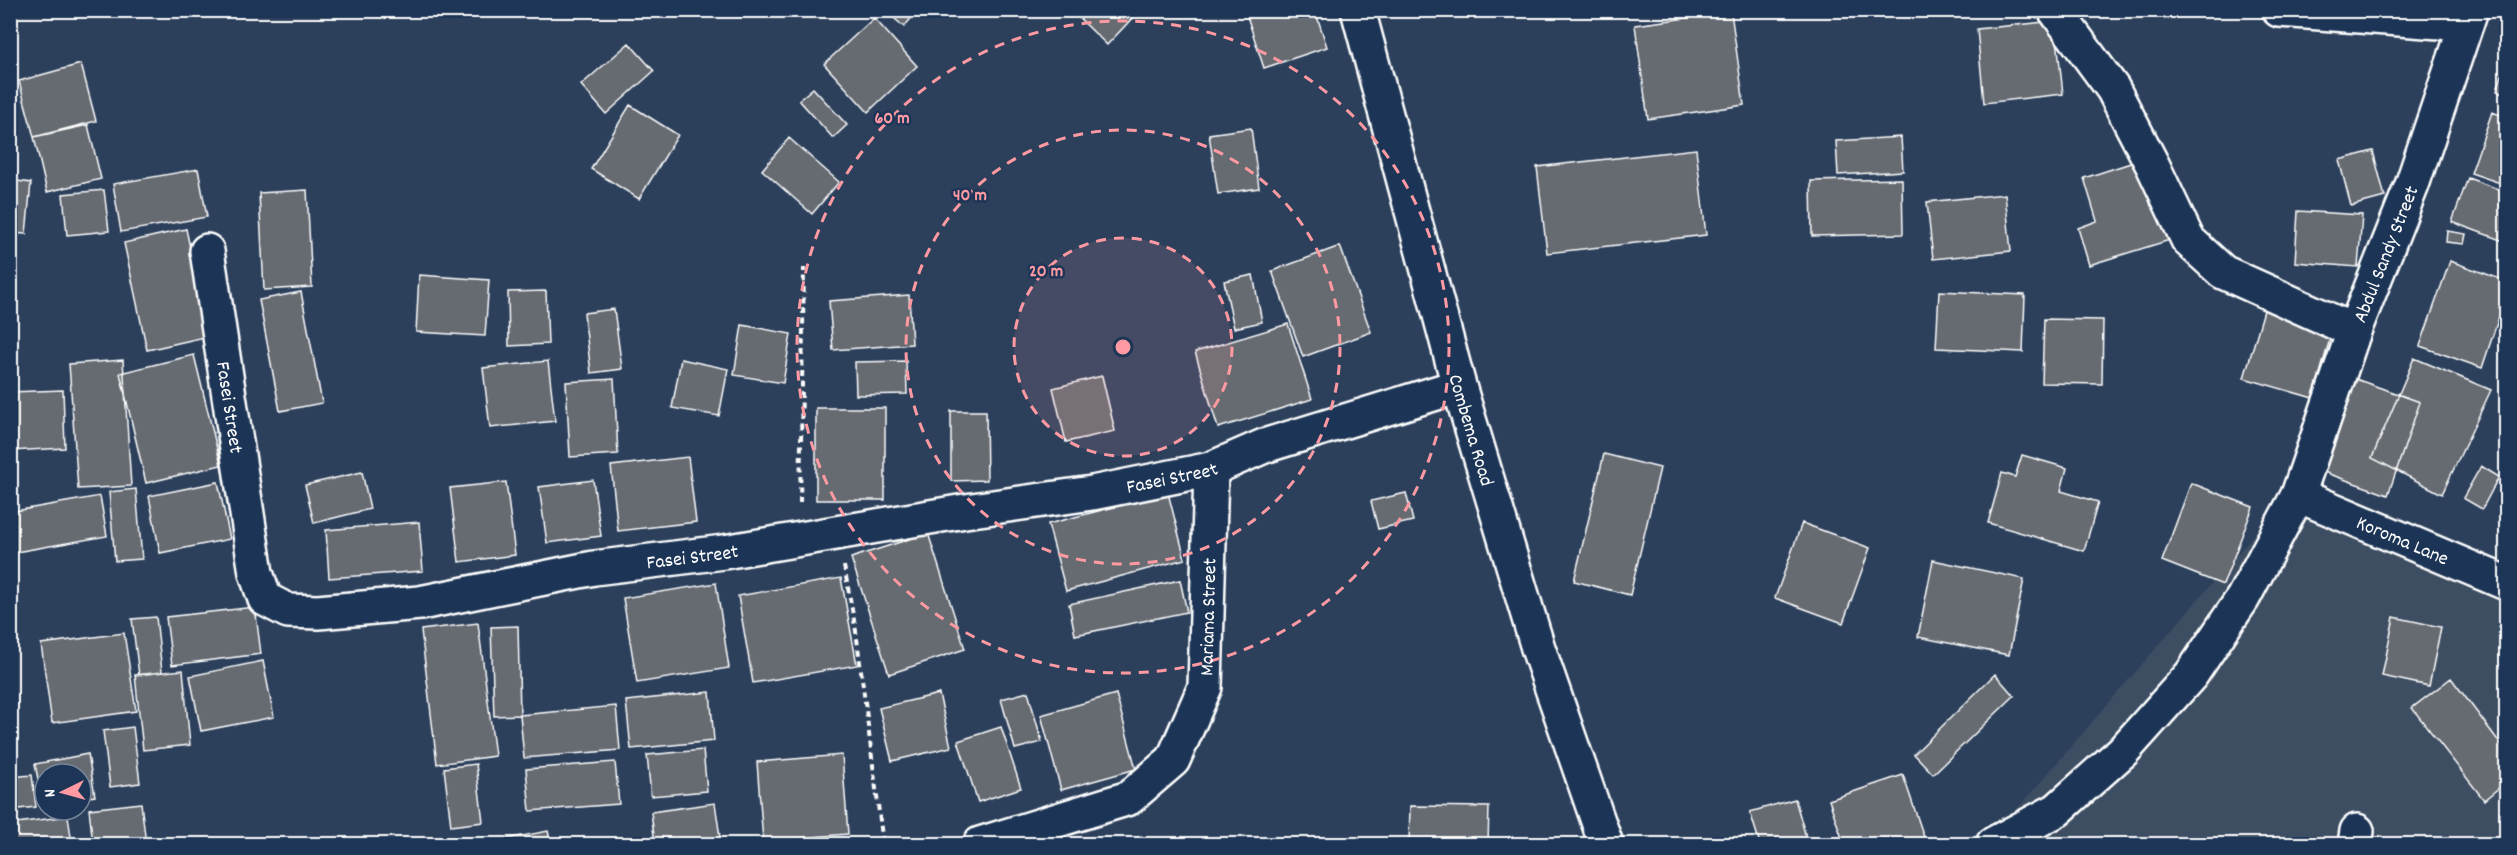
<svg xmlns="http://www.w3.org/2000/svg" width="2517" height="855" viewBox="0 0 2517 855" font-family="Dekko,sans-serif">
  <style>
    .built { fill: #3d4d62 }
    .building { fill: #666b71; stroke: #fff; stroke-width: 1.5 }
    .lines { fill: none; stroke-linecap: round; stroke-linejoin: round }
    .minor-casing { stroke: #fff; stroke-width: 38 }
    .path { stroke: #fff; stroke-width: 4; stroke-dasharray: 6 4.5; stroke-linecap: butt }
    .minor { stroke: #1d3557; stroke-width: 33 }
    .ring { fill: none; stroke: #ff9aa2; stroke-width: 3; stroke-dasharray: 10 8 }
    .labels { text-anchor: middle; stroke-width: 5; stroke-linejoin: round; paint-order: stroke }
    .street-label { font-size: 20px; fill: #fff; stroke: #1d3557 }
    .centre { fill: #ff9aa2; stroke: #1d3557; stroke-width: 3 }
    .ring-label { font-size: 18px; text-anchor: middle; font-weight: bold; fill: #ff9aa2; stroke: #1d3557; stroke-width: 5; stroke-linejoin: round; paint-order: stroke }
  </style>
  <rect width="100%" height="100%" fill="#2c405c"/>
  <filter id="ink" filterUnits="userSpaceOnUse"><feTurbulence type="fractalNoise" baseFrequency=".0167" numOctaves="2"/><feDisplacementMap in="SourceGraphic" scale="12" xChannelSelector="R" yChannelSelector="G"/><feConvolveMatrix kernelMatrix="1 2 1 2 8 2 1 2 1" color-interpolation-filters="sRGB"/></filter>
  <g filter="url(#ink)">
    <path class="built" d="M2281 503 2506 579V844H1987Z"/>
    <path class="building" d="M885 10H918L904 27Z
      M1071 10H1140L1107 45Z
      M1245 10H1315L1327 47 1264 68Z
      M1731 12 1744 105 1648 119 1635 25Z
      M874 18 917 66 868 112 824 64Z
      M2055 21 2063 94 1984 103 1977 29Z
      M629 43 654 71 606 114 581 85Z
      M2506 61V94L2497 91Z
      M81 64 96 121 34 137 19 81Z
      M813 88 847 125 833 138 799 100Z
      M630 105 678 135 639 199 591 169Z
      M2492 112 2506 117V185L2471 173Z
      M88 125 101 179 47 192 34 137Z
      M1251 128 1259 188 1218 194 1209 134Z
      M1901 137 1903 171 1838 175 1836 141Z
      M789 138 839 182 812 214 762 170Z
      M1696 149 1706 235 1547 253 1537 167Z
      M2373 151 2385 197 2351 206 2339 160Z
      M2137 161 2151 206 2162 203 2173 239 2089 265 2078 228 2097 221 2084 178Z
      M198 169 207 217 121 232 113 184Z
      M2468 178 2506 192V242L2452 222Z
      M1902 179 1903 234 1812 236 1811 181Z
      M10 180 31 183 26 234 10 233Z
      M104 190 109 231 67 235 63 194Z
      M307 190 312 287 264 290 259 193Z
      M2005 194 2011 251 1933 259 1927 202Z
      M2298 211 2362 215 2358 267 2295 262Z
      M186 229 209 336 147 350 124 243Z
      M2447 231 2466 234 2464 244 2446 242Z
      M1340 246 1371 332 1303 357 1272 271Z
      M2450 261 2506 281V296L2482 368 2420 346Z
      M419 275 489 280 485 336 416 332Z
      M1253 275 1262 322 1234 328 1224 281Z
      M546 291 548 344 509 346 508 292Z
      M1939 291 2025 295 2023 352 1936 348Z
      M301 292 322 403 280 411 259 300Z
      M909 295 912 344 833 350 829 301Z
      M2265 307 2333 328 2313 398 2244 378Z
      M614 309 622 369 591 373 584 313Z
      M2044 319 2103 320 2102 384 2042 383Z
      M1288 324 1312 399 1218 428 1195 352Z
      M742 325 791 334 783 383 734 375Z
      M194 355 221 465 146 483 120 373Z
      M2414 358 2491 390 2442 494 2372 458Z
      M681 359 728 369 719 416 672 408Z
      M123 360 131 486 78 489 69 364Z
      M548 361 555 421 490 428 483 368Z
      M906 361 907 394 856 395 855 362Z
      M1102 376 1115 431 1066 442 1053 388Z
      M2350 377 2420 402 2388 495 2318 470Z
      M614 379 618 454 570 457 566 382Z
      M63 390 65 448 10 451V392Z
      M816 408H885V500H816Z
      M951 411H986L987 480 951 481Z
      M1604 454 1660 468 1630 595 1574 581Z
      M2022 455 2067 468 2061 491 2098 502 2084 551 1988 523 2002 473 2015 477Z
      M688 457 696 522 618 531 611 466Z
      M2481 466 2499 477 2482 509 2463 498Z
      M362 472 370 509 314 523 305 485Z
      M593 480 601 536 547 543 539 487Z
      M218 482 230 539 160 553 149 496Z
      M506 482 515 555 459 562 450 488Z
      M2191 483 2253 507 2223 585 2162 561Z
      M136 489 142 559 115 561 109 492Z
      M1168 493 1185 559 1066 591 1048 524Z
      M1406 493 1413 521 1378 529 1371 501Z
      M100 496 107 536 10 553V512Z
      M419 522 423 571 329 578 326 530Z
      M1802 523 1870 548 1843 623 1775 598Z
      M928 533 965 649 889 674 851 558Z
      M1933 560 2024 579 2009 655 1918 637Z
      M841 578 857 665 753 683 738 596Z
      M1180 580 1187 612 1075 635 1069 604Z
      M716 583 729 668 637 683 623 598Z
      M255 607 261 654 172 665 166 617Z
      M156 617 162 672 139 675 132 619Z
      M2394 617 2441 627 2429 686 2382 676Z
      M478 623 495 756 437 764 421 630Z
      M518 626 520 715 494 716 491 627Z
      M124 633 136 711 52 723 41 644Z
      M263 661 274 717 201 731 190 676Z
      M183 670 190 745 143 750 135 675Z
      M1995 674 2014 696 1933 774 1914 754Z
      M2451 678 2506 751V782L2484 800 2412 708Z
      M710 692 714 741 631 749 626 701Z
      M1028 692 1042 742 1015 749 1001 699Z
      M939 694 951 747 892 761 879 708Z
      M1116 694 1136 769 1061 790 1041 715Z
      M616 706 620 750 524 758 520 715Z
      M133 727 140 783 110 787 103 731Z
      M1001 727 1021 788 978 802 958 741Z
      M703 750 707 791 651 796 647 755Z
      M88 754 95 796 81 798V774H45V804H43L35 764Z
      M842 755 848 834 763 841 757 762Z
      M615 762 619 804 530 811 526 769Z
      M476 764 483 822 451 826 444 768Z
      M32 775 36 807 10 810V777Z
      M1903 775 1925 840 1913 844H1844L1829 800Z
      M1795 799 1808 844H1760L1750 812Z
      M141 803 146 844H93L89 809Z
      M715 803 721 844H655L651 812Z
      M1410 806 1489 807 1488 844H1409Z
      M68 816 72 844H10V824Z
      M548 831 551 844H507L506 839Z"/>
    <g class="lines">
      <defs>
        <g id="minor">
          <path id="s1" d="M1358 10 1459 386 1538 648 1606 844"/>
          <path d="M2055 10 2113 89 2153 166 2188 240 2223 272 2354 331"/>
          <path d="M2279 10 2466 24"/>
          <path id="s2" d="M207 251 256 573 265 599 288 611 318 612 420 603 594 568 724 552 965 511 1092 493 1211 469 1264 446 1459 386"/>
          <path id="s3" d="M2298 495 2506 583"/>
          <path id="s4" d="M980 844 1129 798 1173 760 1205 687 1211 469"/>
          <path id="s5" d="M1993 844 2057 810 2123 751 2191 675 2243 598 2298 495 2354 331 2412 185 2471 10"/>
          <path d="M2355 844 2357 831"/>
        </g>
      </defs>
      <use href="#minor" class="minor-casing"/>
      <path class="path" d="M800 503 804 268
        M844 566 856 631 883 844"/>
      <use href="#minor" class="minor"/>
    </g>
  </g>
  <circle cx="1123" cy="347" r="109" fill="#ff9aa2" fill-opacity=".12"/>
  <g class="ring">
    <circle cx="1123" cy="347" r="109"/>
    <circle cx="1123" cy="347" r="217"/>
    <circle cx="1123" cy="347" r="326"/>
  </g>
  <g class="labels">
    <g class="street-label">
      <text dy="7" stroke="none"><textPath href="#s5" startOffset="729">Abdul Sandy Street</textPath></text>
      <text dy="7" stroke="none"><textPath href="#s2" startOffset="158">Fasei Street</textPath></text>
      <text dy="7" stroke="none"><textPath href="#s1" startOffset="435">Combema Road</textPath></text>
      <text dy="7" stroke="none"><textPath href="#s2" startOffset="1274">Fasei Street</textPath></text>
      <text dy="7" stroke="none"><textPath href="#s3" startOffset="114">Koroma Lane</textPath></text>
      <text dy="7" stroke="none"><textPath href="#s2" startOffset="788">Fasei Street</textPath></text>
      <text dy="7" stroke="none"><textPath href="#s4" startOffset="364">Mariama Street</textPath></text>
    </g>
  </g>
  <circle cx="1123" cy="347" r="9" class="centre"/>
  <g class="ring-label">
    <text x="892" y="123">60 m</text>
    <text x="970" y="200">40 m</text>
    <text x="1046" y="276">20 m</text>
  </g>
  <rect width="2517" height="855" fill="none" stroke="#1d3557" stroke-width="36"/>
  <rect x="18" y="18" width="2481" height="819" fill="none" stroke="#fff" stroke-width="2" filter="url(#ink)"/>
  <g transform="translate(63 792) rotate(265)"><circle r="28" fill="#1d3557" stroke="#77869a" stroke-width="1.5"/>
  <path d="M0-4.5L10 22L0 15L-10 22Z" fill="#ff9aa2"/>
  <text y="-9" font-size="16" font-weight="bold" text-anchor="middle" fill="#ffffff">N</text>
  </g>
</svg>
